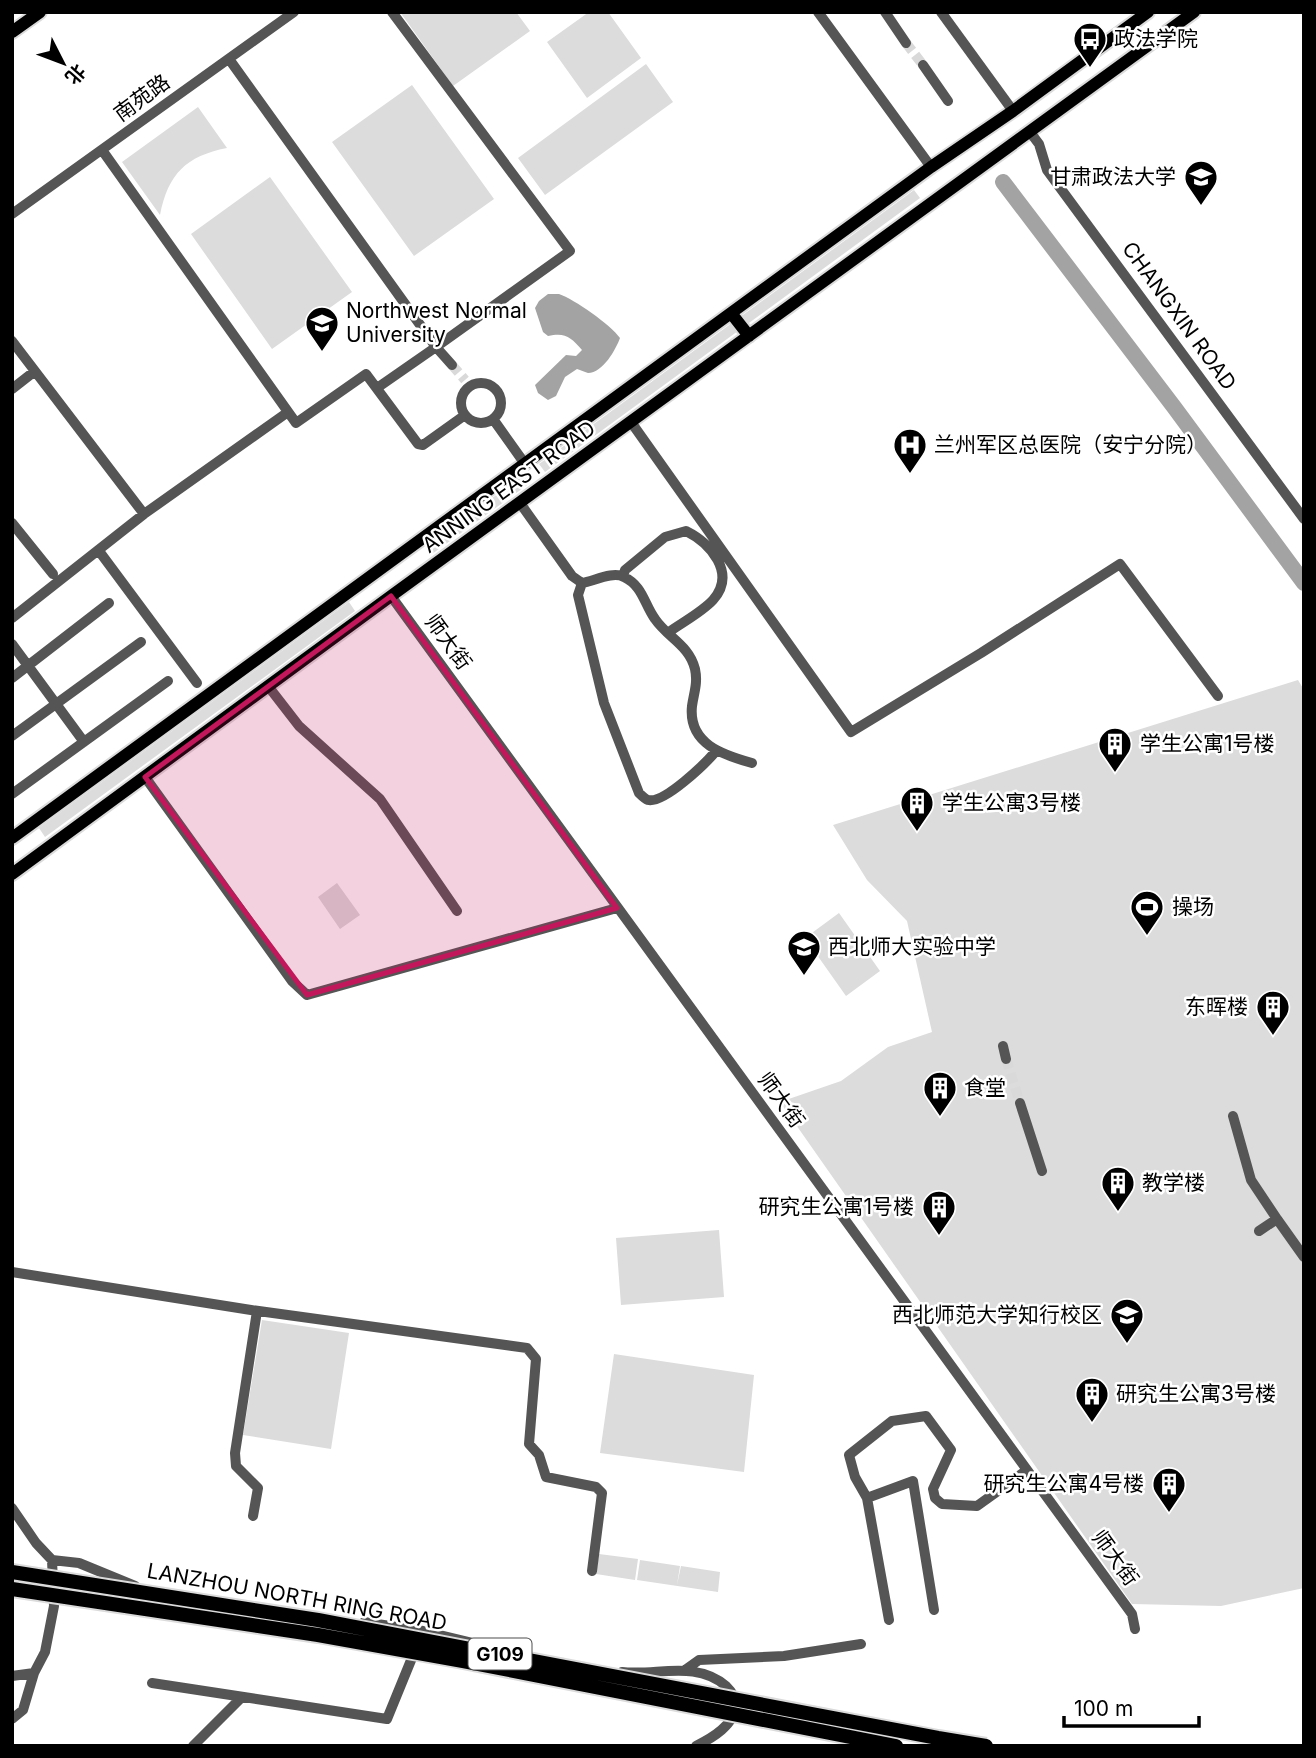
<svg xmlns="http://www.w3.org/2000/svg" width="1316" height="1758" viewBox="0 0 1316 1758" font-family="Inter,'Noto Sans SC',sans-serif">
  <style>
    .green { fill: #dcdcdc }
    .water { fill: #a3a3a3 }
    .lines { fill: none; stroke-linecap: round; stroke-linejoin: round }
    .river { stroke: #a3a3a3; stroke-width: 16 }
    .minor-tunnel { stroke: #d9d9d9; stroke-width: 10; stroke-dasharray: 10 5; stroke-linecap: butt }
    .major-casing { stroke: #dbdbdb; stroke-width: 16 }
    .minor { stroke: #555; stroke-width: 10 }
    .major { stroke: #000; stroke-width: 12 }
    .highway-bridge-casing { stroke: #dbdbdb; stroke-width: 18; stroke-linecap: butt }
    .highway-bridge { stroke: #000; stroke-width: 14 }
    .marked { fill: #c2185b; fill-opacity: 0.2; stroke: #c2185b; stroke-width: 5; stroke-linejoin: round }
    .labels { text-anchor: middle; stroke-width: 5; stroke-linejoin: round; paint-order: stroke }
    .shield { fill: #fff; stroke: #4c4c4c; stroke-width: 2 }
    .shield-label { font-size: 19px; font-weight: bold; fill: #000 }
    .poi-label { font-size: 21px; fill: #000; stroke: #fff; text-anchor: start }
    .street-label { font-size: 21px; fill: #000; stroke: #fff }
  </style>
  <rect width="100%" height="100%" fill="#fff"/>
  <path class="green" d="M400 12H516L530 31 453 86Z
    M589 12H608L641 58 587 98 547 42Z
    M646 64 673 102 545 195 518 158Z
    M412 85 494 199 414 256 332 142Z
    M198 107 227 148C186 156 168 174 160 215L122 162Z
    M270 177 352 292 272 349 191 234Z
    M914 190 920 198 545 472 539 464Z
    M525 474 530 483 432 554 426 546Z
    M349 602 355 611 45 837 39 828Z
    M1298 680 1304 690V1588L1221 1606 1132 1604 780 1102 841 1081 888 1047 932 1032 907 921 867 880 833 825Z
    M337 883 360 915 340 929 318 897Z
    M839 913 880 971 846 996 805 938Z
    M719 1230 724 1297 621 1305 616 1238Z
    M262 1320 349 1333 331 1449 243 1435Z
    M614 1354 754 1375 744 1472 600 1453Z
    M599 1554 638 1559 635 1580 596 1574Z
    M640 1560 680 1566 677 1585 681 1566 720 1572 718 1592 637 1580Z"/>
  <path class="water" d="M548 294C550 294 557 294 559 294 574 299 611 325 620 338 616 349 603 373 588 373 584 372 581 370 577 369L565 377 556 396 548 400 538 393 535 385 566 355 576 356 582 350C571 337 565 332 548 336L543 332 535 308 539 301Z"/>
  <g class="lines">
    <path class="river" d="M1003 182 1174 407 1304 583"/>
    <path class="minor-tunnel" d="M906 43 923 65
      M452 365 465 380
      M1006 1059 1020 1103"/>
    <defs>
      <path id="major" d="M12 32 40 12
        M731 313 749 336
        M12 838 931 167 1013 111 1148 12
        M12 874 391 596 1194 12"/>
    </defs>
    <use href="#major" class="major-casing"/>
    <path class="minor" d="M818 12 931 167
      M885 12 906 43
      M941 12 1013 111
      M229 59 436 347 570 251 392 12
      M923 65 948 101
      M1030 132 1039 144 1047 170 1304 519
      M102 150 296 423 366 374 418 444 423 445 465 415
      M12 214 294 12
      M12 341 144 514
      M461 403a20 20 0 1 1 40 0a20 20 0 1 1-40 0Z
      M377 388 436 347 452 365
      M12 389 35 371
      M493 419 525 464
      M631 422 851 732 981 653 1120 564 1218 696
      M520 503 572 576 582 583C594 581 613 571 624 577 643 586 644 604 655 619 668 638 689 645 695 669 698 683 694 692 692 706 688 744 723 755 752 763
      M12 523 53 574
      M99 551 197 683
      M623 576 625 570 665 537 686 531C710 543 737 573 713 600 702 612 683 622 669 632
      M582 583 578 595 604 703 639 793C641 795 645 799 648 800 664 804 706 763 716 751
      M391 596 1132 1614 1135 1629
      M12 618 144 514 288 412
      M12 644 84 742
      M12 678 109 603
      M268 686 299 726 380 799 457 911
      M12 736 141 642
      M145 777 292 981 307 995 617 908
      M12 794 168 681
      M1003 1046 1006 1059
      M1020 1103 1042 1171
      M1233 1116 1251 1180 1277 1219 1259 1231
      M1277 1219 1304 1257
      M12 1272 251 1310 527 1348 536 1359 529 1444 539 1455 546 1477 596 1487 602 1493 592 1571
      M867 1498 913 1481 934 1610
      M12 1508 36 1543 52 1560 79 1563 135 1586
      M253 1516 258 1488 236 1466 235 1453 257 1311
      M889 1620 867 1498 855 1477 849 1455 892 1421 926 1416 951 1450 933 1489 935 1498 942 1504 977 1506 1027 1470
      M364 1622 423 1631 473 1643
      M685 1670 699 1660 784 1656 861 1644
      M622 1672C657 1676 696 1660 726 1686 731 1691 736 1697 736 1704 735 1725 712 1738 696 1746
      M12 1676 34 1673
      M152 1683 387 1719 416 1648
      M12 1719 23 1710 34 1673 45 1652 54 1606 52 1560
      M193 1746 242 1697"/>
    <use href="#major" class="major"/>
    <defs>
      <path id="highway-bridge" d="M12 1572 318 1620 938 1738 986 1746
        M12 1589 318 1635 463 1661 896 1746"/>
    </defs>
    <use href="#highway-bridge" class="highway-bridge-casing"/>
    <use href="#highway-bridge" class="highway-bridge"/>
  </g>
  <path class="marked" d="M391 596 617 908 307 995 145 777Z"/>
  <defs>
    <symbol id="bus-pin" viewBox="-11 -11 22 30"><path d="M0 17L-7.5 6A9.5 9.5 0 1 1 7.5 6Z" fill="#000" stroke="#fff"/><path d="M-5-6H5V4H4V6H2V4H-2V6H-4V4H-5ZM-3.5-4V0h7V-4ZM-3.5 1.2v1.5H-2V1.2ZM2 1.2v1.5H3.5V1.2Z" fill="#fff"/></symbol>
    <symbol id="school-pin" viewBox="-11 -11 22 30"><path d="M0 17L-7.5 6A9.5 9.5 0 1 1 7.5 6Z" fill="#000" stroke="#fff"/><path d="M0-5L7-2L0 1L-7-2ZM-4 1L0 2.5L4 1V4Q0 6-4 4Z" fill="#fff"/></symbol>
    <symbol id="university-pin" viewBox="-11 -11 22 30"><path d="M0 17L-7.5 6A9.5 9.5 0 1 1 7.5 6Z" fill="#000" stroke="#fff"/><path d="M0-5L7-2L0 1L-7-2ZM-4 1L0 2.5L4 1V4Q0 6-4 4Z" fill="#fff"/></symbol>
    <symbol id="hospital-pin" viewBox="-11 -11 22 30"><path d="M0 17L-7.5 6A9.5 9.5 0 1 1 7.5 6Z" fill="#000" stroke="#fff"/><path d="M-5-5h3v3.5h4V-5h3V5h-3V1.5h-4V5h-3Z" fill="#fff"/></symbol>
    <symbol id="building-pin" viewBox="-11 -11 22 30"><path d="M0 17L-7.5 6A9.5 9.5 0 1 1 7.5 6Z" fill="#000" stroke="#fff"/><path d="M-4-6H4V6H1V3H-1V6H-4ZM-2.5-4.3h1.7v1.8h-1.7ZM.8-4.3h1.7v1.8H.8ZM-2.5-1h1.7V.8h-1.7ZM.8-1h1.7V.8H.8Z" fill="#fff"/></symbol>
    <symbol id="stadium-pin" viewBox="-11 -11 22 30"><path d="M0 17L-7.5 6A9.5 9.5 0 1 1 7.5 6Z" fill="#000" stroke="#fff"/><path d="M0-5a6.5 5 0 1 0 0 10a6.5 5 0 1 0 0-10ZM-3.5-1.8h7v3.6h-7Z" fill="#fff"/></symbol>
  </defs>
  <g fill-rule="evenodd">
    <use href="#bus-pin" x="1071" y="20" width="38" height="52"/>
    <use href="#school-pin" x="1182" y="158" width="38" height="52"/>
    <use href="#university-pin" x="303" y="304" width="38" height="52"/>
    <use href="#hospital-pin" x="891" y="426" width="38" height="52"/>
    <use href="#building-pin" x="1096" y="725" width="38" height="52"/>
    <use href="#building-pin" x="898" y="784" width="38" height="52"/>
    <use href="#stadium-pin" x="1128" y="888" width="38" height="52"/>
    <use href="#school-pin" x="785" y="928" width="38" height="52"/>
    <use href="#building-pin" x="1254" y="988" width="38" height="52"/>
    <use href="#building-pin" x="921" y="1069" width="38" height="52"/>
    <use href="#building-pin" x="1099" y="1164" width="38" height="52"/>
    <use href="#building-pin" x="920" y="1188" width="38" height="52"/>
    <use href="#university-pin" x="1108" y="1296" width="38" height="52"/>
    <use href="#building-pin" x="1073" y="1375" width="38" height="52"/>
    <use href="#building-pin" x="1150" y="1465" width="38" height="52"/>
  </g>
  <g class="labels">
    <rect class="shield" x="468.5" y="1638.5" width="63" height="31" rx="5"/>
    <g class="shield-label">
      <text x="500" y="1661">G109</text>
    </g>
    <g class="poi-label">
      <text x="1114" y="46">政法学院</text>
      <text x="1176" y="184" text-anchor="end">甘肃政法大学</text>
      <text x="346" y="318">Northwest Normal<tspan x="346" dy="24">University</tspan></text>
      <text x="934" y="452">兰州军区总医院（安宁分院）</text>
      <text x="1140" y="751">学生公寓1号楼</text>
      <text x="942" y="810">学生公寓3号楼</text>
      <text x="1172" y="914">操场</text>
      <text x="828" y="954">西北师大实验中学</text>
      <text x="1248" y="1014" text-anchor="end">东晖楼</text>
      <text x="964" y="1095">食堂</text>
      <text x="1142" y="1190">教学楼</text>
      <text x="914" y="1214" text-anchor="end">研究生公寓1号楼</text>
      <text x="1102" y="1322" text-anchor="end">西北师范大学知行校区</text>
      <text x="1116" y="1401">研究生公寓3号楼</text>
      <text x="1144" y="1491" text-anchor="end">研究生公寓4号楼</text>
    </g>
    <g class="street-label">
      <text transform="translate(142 98) rotate(-36)" y="7">南苑路</text>
      <text transform="translate(1179 316) rotate(54)" y="7">CHANGXIN ROAD</text>
      <text transform="translate(509 487) rotate(-36)" y="7">ANNING EAST ROAD</text>
      <text transform="translate(448 642) rotate(54)" y="7">师大街</text>
      <text transform="translate(781 1100) rotate(54)" y="7">师大街</text>
      <text transform="translate(1115 1558) rotate(54)" y="7">师大街</text>
      <text transform="translate(297 1597) rotate(10)" y="7">LANZHOU NORTH RING ROAD</text>
    </g>
  </g>
  <rect width="1316" height="1758" fill="none" stroke="#000000" stroke-width="28"/>
  <g transform="translate(63 63) rotate(132)" stroke="#ffffff" stroke-width="5" paint-order="stroke">
  <path d="M0-5L12 26L0 18L-12 26Z" fill="#000000"/>
  <text y="-10" font-size="19" font-weight="bold" text-anchor="middle" fill="#000000">北</text>
  </g>
  <path d="M1064 1716v10h135v-10" fill="none" stroke="#000000" stroke-width="3.5"/>
  <text x="1074" y="1716" font-size="21" fill="#000000" stroke="#ffffff" stroke-width="5" paint-order="stroke">100 m</text>
</svg>
